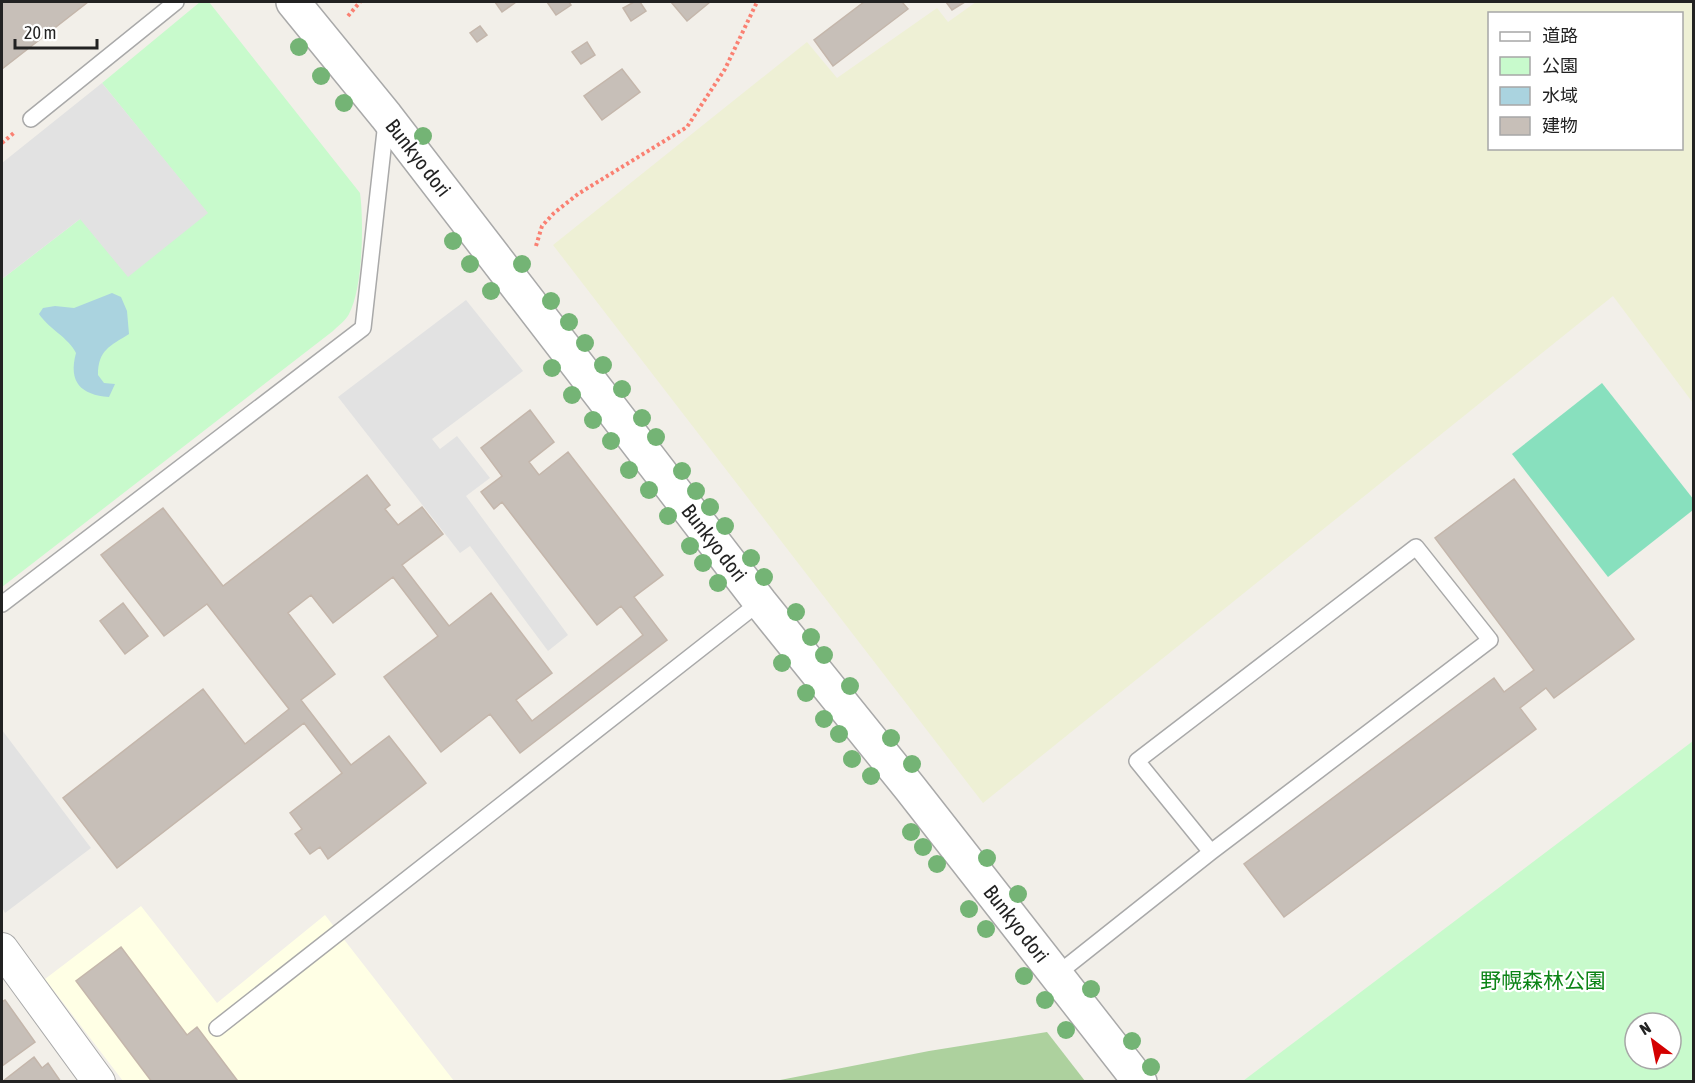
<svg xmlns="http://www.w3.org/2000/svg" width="1695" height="1083" viewBox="0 0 1695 1083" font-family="'Asap Condensed','Noto Sans JP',sans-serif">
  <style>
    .education { fill: #ffffe5 }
    .farmland { fill: #eef0d5; fill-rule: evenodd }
    .forest { fill: #add19e }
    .park { fill: #c8facc; fill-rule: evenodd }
    .pitch { fill: #88e0be }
    .parking { fill: #e2e2e2 }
    .water { fill: #aad3df }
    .building { fill: #c7bfb8; stroke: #c4b6ab; stroke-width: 1.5 }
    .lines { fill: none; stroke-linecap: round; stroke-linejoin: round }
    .service-casing { stroke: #a9a9a9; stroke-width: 18 }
    .minor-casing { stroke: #a9a9a9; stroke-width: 34 }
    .tertiary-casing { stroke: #a9a9a9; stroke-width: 36 }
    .path { stroke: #fa8072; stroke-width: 4; stroke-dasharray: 3 3; stroke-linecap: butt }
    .service { stroke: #fff; stroke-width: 15 }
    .minor { stroke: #fff; stroke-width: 32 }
    .tertiary { stroke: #fff; stroke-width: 33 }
    .tree { fill: #74b475 }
    .labels { text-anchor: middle; stroke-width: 4.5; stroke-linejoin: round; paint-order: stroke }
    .street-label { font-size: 21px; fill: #222; stroke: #fff }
    .park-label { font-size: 21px; fill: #0c8416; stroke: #fff }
  </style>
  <rect width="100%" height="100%" fill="#f2efe9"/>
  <path class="education" d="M141 906 217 1003 325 915 454 1081H123L45 979Z"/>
  <path class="farmland" d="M976 2H1693V403L1613 296 983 803 553 245 807 42 837 78 937 8 948 22ZM1490 14H1682V148H1490Z"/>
  <path class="forest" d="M1047 1032 1085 1081H775L929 1051Z"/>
  <path class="park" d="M200 2H209L360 193C364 222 363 288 349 314 346 320 338 326 333 331L2 587V279L80 219 207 213 102 83Z
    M1693 741V1081H1243ZM1635 1023H1671V1059H1635Z"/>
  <path class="pitch" d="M1602 383 1694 500 1693 510 1608 577 1512 454Z"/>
  <path class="parking" d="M102 83 208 213 128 277 80 219 2 279V163Z
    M466 300 523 371 432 439 440 449 457 436 490 478 466 496 568 635 548 651 470 546 460 553 338 397Z
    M2 730 91 848 5 913 2 907Z"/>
  <path class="water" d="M112 293 121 297 127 311 129 334C110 346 98 350 98 375L104 383 115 384 109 397C81 395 68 382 76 353 68 337 49 329 39 314L43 308 55 306 74 308Z"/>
  <path class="building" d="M2 2H88L2 69Z
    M495 2H516L502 12Z
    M547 2H569L571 5 556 15Z
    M634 2H640L646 11 631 21 623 8Z
    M671 2H710L687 21Z
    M864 2H902L908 9 833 66 814 40Z
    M946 2H965L952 10Z
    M480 26 487 35 477 42 470 33Z
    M587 42 595 55 581 64 572 52Z
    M622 69 640 92 602 120 584 96Z
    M530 410 554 442 529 462 539 475 568 452 663 575 634 597 667 640 520 753 490 714 441 752 384 677 438 636 393 577 333 623 311 595 288 613 335 674 301 700 351 765 389 736 426 783 328 859 320 847 310 854 295 834 302 829 290 813 342 773 304 723 117 868 63 798 203 689 245 744 289 709 207 604 164 636 101 555 163 508 223 586 367 475 390 505 385 509 398 525 422 507 443 534 402 565 449 626 491 593 552 673 516 700 532 721 643 635 621 606 597 625 502 502 494 509 481 492 502 476 481 448Z
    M1514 479 1634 639 1554 698 1546 688 1520 708 1536 729 1284 917 1244 864 1494 678 1504 692 1534 670 1435 538Z
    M123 603 148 636 125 654 100 621Z
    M121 947 187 1035 197 1027 237 1080 235 1082H152L76 981Z
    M5 1000 35 1042 2 1066V1002Z
    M34 1057 42 1068 48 1063 61 1082H2Z"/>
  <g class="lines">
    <defs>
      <path id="service" d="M31 119 176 2
        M2 604 363 328 386 122
        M1056 975 1211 852 1490 640 1416 547 1137 761 1211 852
        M217 1028 760 602"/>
      <path id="minor" d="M2 949 99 1082"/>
      <path id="tertiary" d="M293 2 386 116 760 602 910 788 1140 1082"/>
    </defs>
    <use href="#service" class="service-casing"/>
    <use href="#minor" class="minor-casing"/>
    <use href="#tertiary" class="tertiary-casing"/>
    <path class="path" d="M348 16 360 2
      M2 143 15 132
      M536 246 542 226 554 213 578 194 687 127 725 69 757 2"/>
    <use href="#service" class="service"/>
    <use href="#minor" class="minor"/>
    <use href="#tertiary" class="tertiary"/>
  </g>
  <g class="tree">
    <circle cx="299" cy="47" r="9"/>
    <circle cx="321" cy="76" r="9"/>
    <circle cx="344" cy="103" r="9"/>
    <circle cx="423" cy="136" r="9"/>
    <circle cx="453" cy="241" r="9"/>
    <circle cx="470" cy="264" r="9"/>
    <circle cx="522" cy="264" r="9"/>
    <circle cx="491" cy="291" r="9"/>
    <circle cx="551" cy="301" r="9"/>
    <circle cx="569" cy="322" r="9"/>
    <circle cx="585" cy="343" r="9"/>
    <circle cx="603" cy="365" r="9"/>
    <circle cx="552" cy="368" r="9"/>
    <circle cx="622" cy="389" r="9"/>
    <circle cx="572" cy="395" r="9"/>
    <circle cx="642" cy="418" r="9"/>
    <circle cx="593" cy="420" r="9"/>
    <circle cx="656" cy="437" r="9"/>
    <circle cx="611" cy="441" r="9"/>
    <circle cx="629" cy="470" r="9"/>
    <circle cx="682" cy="471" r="9"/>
    <circle cx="649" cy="490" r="9"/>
    <circle cx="696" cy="491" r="9"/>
    <circle cx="710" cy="507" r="9"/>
    <circle cx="668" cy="516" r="9"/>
    <circle cx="725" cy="526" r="9"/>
    <circle cx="690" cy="546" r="9"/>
    <circle cx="751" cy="558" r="9"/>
    <circle cx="703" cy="563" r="9"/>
    <circle cx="764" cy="577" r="9"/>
    <circle cx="718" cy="583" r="9"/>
    <circle cx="796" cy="612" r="9"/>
    <circle cx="811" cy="637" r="9"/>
    <circle cx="824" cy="655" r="9"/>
    <circle cx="782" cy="663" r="9"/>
    <circle cx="850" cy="686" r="9"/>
    <circle cx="806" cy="693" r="9"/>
    <circle cx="824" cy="719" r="9"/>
    <circle cx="839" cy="734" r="9"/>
    <circle cx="891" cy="738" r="9"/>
    <circle cx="852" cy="759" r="9"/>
    <circle cx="912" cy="764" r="9"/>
    <circle cx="871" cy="776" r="9"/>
    <circle cx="911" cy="832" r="9"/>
    <circle cx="923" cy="847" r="9"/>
    <circle cx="987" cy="858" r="9"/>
    <circle cx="937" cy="864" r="9"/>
    <circle cx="1018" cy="894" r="9"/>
    <circle cx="969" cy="909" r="9"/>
    <circle cx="986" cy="929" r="9"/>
    <circle cx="1024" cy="976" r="9"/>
    <circle cx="1091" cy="989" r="9"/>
    <circle cx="1045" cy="1000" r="9"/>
    <circle cx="1066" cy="1030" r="9"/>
    <circle cx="1132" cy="1041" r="9"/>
    <circle cx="1151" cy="1067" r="9"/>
  </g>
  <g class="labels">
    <g class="street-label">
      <text transform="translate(418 158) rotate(52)" y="7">Bunkyo dori</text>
      <text transform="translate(714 543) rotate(52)" y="7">Bunkyo dori</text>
      <text transform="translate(1016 924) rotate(52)" y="7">Bunkyo dori</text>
    </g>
    <g class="park-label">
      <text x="1543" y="988">野幌森林公園</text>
    </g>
  </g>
  <rect width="1695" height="1083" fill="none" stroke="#222222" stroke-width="6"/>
  <rect x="1488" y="12" width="195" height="138" fill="#ffffff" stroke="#a7a7a7" stroke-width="1.5"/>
  <rect x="1500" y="32" width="30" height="9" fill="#ffffff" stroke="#a7a7a7" stroke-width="1.5"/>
  <text x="1542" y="42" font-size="18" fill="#222222">道路</text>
  <rect x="1500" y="57" width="30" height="18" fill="#c8facc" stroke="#a7a7a7" stroke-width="1.5"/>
  <text x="1542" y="72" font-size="18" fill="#222222">公園</text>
  <rect x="1500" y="87" width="30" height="18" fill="#aad3df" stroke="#a7a7a7" stroke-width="1.5"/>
  <text x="1542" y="102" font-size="18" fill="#222222">水域</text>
  <rect x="1500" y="117" width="30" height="18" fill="#c7bfb8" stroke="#a7a7a7" stroke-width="1.5"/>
  <text x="1542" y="132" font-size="18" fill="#222222">建物</text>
  <g transform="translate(1653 1041) rotate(328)"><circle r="28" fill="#ffffff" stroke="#a7a7a7" stroke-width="1.5"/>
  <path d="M0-4.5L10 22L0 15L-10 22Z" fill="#d40000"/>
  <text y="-9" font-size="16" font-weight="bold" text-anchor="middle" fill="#222222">N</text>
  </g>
  <path d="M15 39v9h82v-9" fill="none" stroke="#222222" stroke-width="3"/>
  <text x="24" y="39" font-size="18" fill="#222222" stroke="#ffffff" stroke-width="4.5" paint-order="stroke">20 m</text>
</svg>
